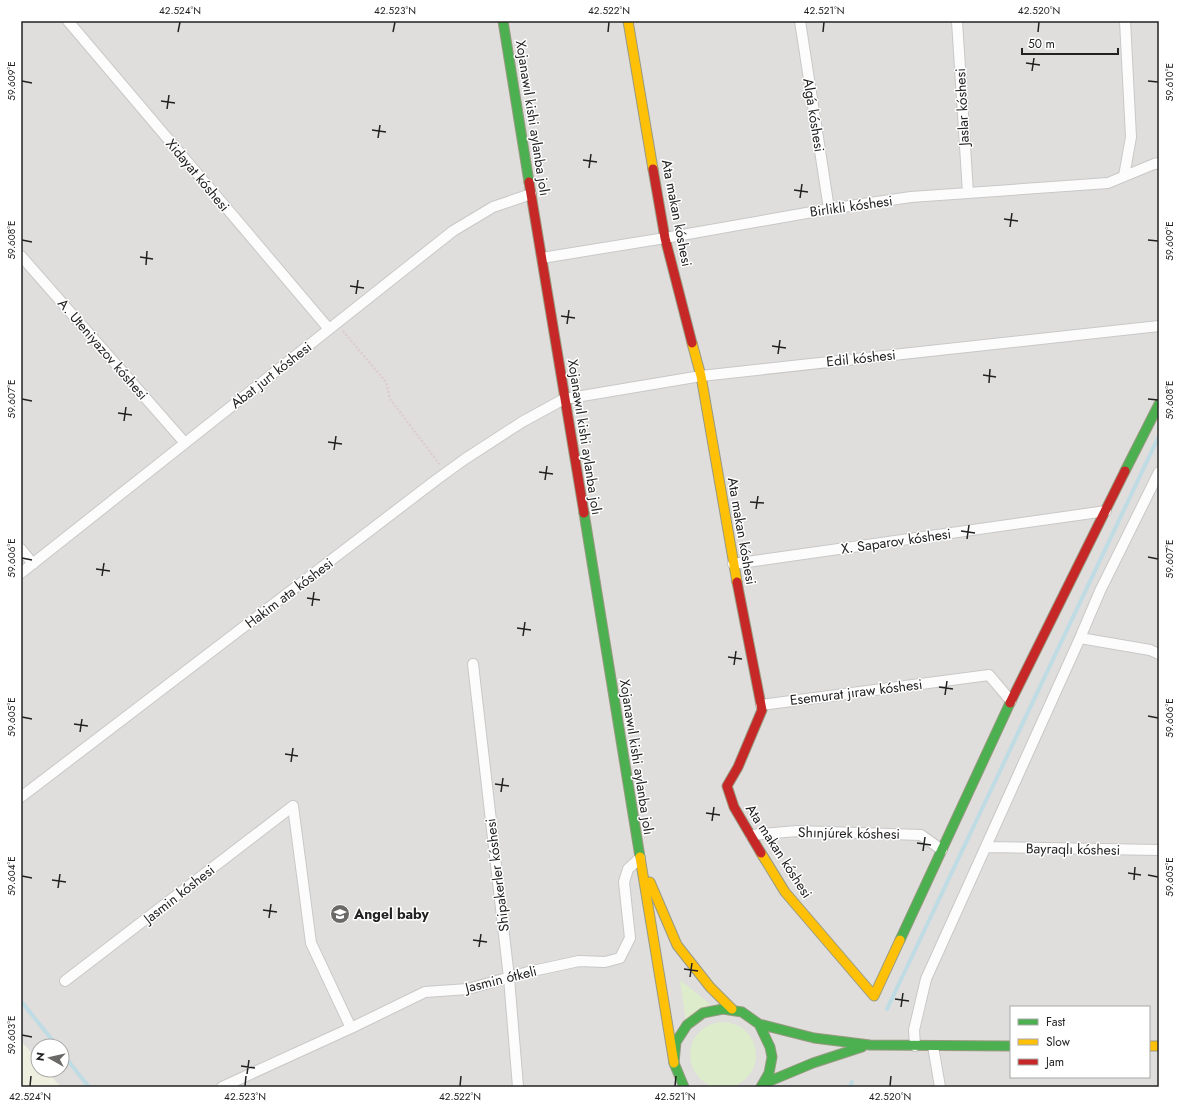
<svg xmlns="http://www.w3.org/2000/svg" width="1180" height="1108" viewBox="0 0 1180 1108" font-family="Jost,sans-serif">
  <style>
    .residential { fill: #dfdedc; fill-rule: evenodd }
    .farmland { fill: #efefdf }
    .grass { fill: #ddeccb }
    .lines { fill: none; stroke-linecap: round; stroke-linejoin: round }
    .stream { stroke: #bfdbe3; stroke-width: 4 }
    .street-casing { stroke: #c9c8c7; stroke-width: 12 }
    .fast-casing { stroke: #999a82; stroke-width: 11 }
    .slow-casing { stroke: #999a82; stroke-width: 11 }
    .jam-casing { stroke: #999a82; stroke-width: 11 }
    .path { stroke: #dccecd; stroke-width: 2.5; stroke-dasharray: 2 2; stroke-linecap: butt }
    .street { stroke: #fdfcfc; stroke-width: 10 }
    .fast { stroke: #4caf50; stroke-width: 9 }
    .slow { stroke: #ffc107; stroke-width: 9 }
    .jam { stroke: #c62828; stroke-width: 9 }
    .ticks { fill: none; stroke: #222; stroke-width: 1.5 }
    .labels { text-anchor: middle; stroke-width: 3; stroke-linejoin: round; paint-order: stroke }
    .street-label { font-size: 14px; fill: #222; stroke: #fff }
    .poi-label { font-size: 14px; font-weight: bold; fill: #222; stroke: #fff; text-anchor: start }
    .neatline { fill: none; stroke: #222; stroke-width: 1.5 }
    .ticks-label { font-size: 10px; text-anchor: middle; fill: #222 }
  </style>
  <rect width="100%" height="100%" fill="#f0eeeb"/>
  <path class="residential" d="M21 21H1159V1087H21ZM1011 1007H1149V1077H1011ZM38 1046H62V1070H38Z"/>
  <path class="farmland" d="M21 1041 38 1060V1070H46L61 1087H21Z"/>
  <path class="grass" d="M680 980 710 1004 686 1022Z
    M690 1055a33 33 0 1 1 66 0a33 33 0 1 1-66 0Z"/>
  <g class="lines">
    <path class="stream" d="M21 1001 57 1046
      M887 1009 1159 436
      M62 1053 89 1087
      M850 1087 852 1082"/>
    <defs>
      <path id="street" d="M68 21 329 329
        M800 21 829 209
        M957 21 968 193
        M1124 176 1131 137 1125 21
        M21 256 185 443
        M542 258 665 238 829 209 911 197 1108 183 1154 164 1159 163
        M21 549 33 564
        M733 564 1106 511
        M21 573 453 231 493 207 531 194
        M1080 638 1150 650 1159 654
        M473 664 509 978 518 1087
        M761 705 989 675 1011 701
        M21 797 436 480 465 459 522 422 564 399 701 376 1159 326
        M293 806 311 943 351 1028
        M751 835 797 831 921 835 942 850
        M986 847 1159 850
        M65 981 293 806
        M915 1046 914 1030 926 979 1080 638 1100 591 1159 472
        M933 1046 940 1087
        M222 1087 351 1028 425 992 468 989 528 972 579 961 605 962 620 958 630 938 624 882 628 869 640 858"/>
      <path id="fast" d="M503 21 529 182
        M1125 471 1159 404
        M584 513 640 857
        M900 940 1010 703
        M759 1024 814 1038 870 1045 1011 1046
        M765 1083 813 1063 862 1047
        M684 1087 674 1063 676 1042 687 1025 703 1013 723 1009 742 1012 759 1024 770 1047 772 1057 769 1073 761 1087"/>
      <path id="slow" d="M628 21 653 169
        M692 343 701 376 737 582
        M761 853 785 892 874 996 900 940
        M640 857 674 1063
        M650 882 677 945 710 987 732 1009
        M1149 1046H1159"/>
      <path id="jam" d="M653 169 665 238 692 343
        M529 182 584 513
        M737 582 762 710 738 767 727 786 734 807 761 853
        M1010 703 1125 471"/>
    </defs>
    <use href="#street" class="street-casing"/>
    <use href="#fast" class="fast-casing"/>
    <use href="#slow" class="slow-casing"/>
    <use href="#jam" class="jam-casing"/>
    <path class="path" d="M343 331 386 382 390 399 440 465"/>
    <use href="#street" class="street"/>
    <use href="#fast" class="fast"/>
    <use href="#slow" class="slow"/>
    <use href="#jam" class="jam"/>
  </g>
  <path class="ticks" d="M178 32 180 22M393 32 395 22M608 32 609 22M823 32 824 22M1038 32 1039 22M1026 63 1040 65M1032 71 1034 58M22 81 32 83M1148 81 1158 82M161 101 175 103M167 109 169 95M372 130 386 132M378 138 380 125M583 160 597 162M589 168 591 154M794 190 808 192M800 198 802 184M1004 219 1018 221M1010 227 1012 213M22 240 32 242M1148 240 1158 241M140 257 153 259M146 265 147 251M350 286 364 288M356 294 358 280M561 316 575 318M567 324 569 310M772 346 786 348M778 354 780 340M983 375 996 377M989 383 990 369M22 399 32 401M1148 399 1158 400M118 413 132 415M124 421 126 407M328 442 342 444M334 450 336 436M539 472 553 474M545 480 547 466M750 502 764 503M756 509 758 496M961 531 975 533M967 539 969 525M1148 557 1158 559M22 558 32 560M96 569 110 571M102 576 104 563M307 598 320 600M312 606 314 592M517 628 531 630M523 636 525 622M728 657 742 659M734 665 736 651M939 687 953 689M945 695 947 681M1148 716 1158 718M22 717 32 719M74 724 88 726M80 732 82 719M285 754 298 756M291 762 293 748M495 784 509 786M501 792 503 778M706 813 720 815M712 821 714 807M917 843 931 845M923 851 925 837M1128 873 1141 875M1148 875 1158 877M22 876 32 878M52 880 66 882M1134 880 1135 867M58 888 60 874M263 910 277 912M269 918 271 904M473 940 487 942M479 947 481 934M684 969 698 971M690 977 692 963M895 999 909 1001M901 1007 903 993M22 1035 32 1037M241 1066 255 1068M247 1074 249 1060M30 1086 31 1076M245 1086 246 1076M460 1086 461 1076M675 1086 676 1076M890 1086 891 1076"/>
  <defs>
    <symbol id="school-disc" viewBox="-11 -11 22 22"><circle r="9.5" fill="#6a6968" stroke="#fff"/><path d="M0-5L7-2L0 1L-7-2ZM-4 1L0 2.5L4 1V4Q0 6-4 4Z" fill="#fff"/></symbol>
  </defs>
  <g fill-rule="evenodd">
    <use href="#school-disc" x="329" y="903" width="22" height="22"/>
  </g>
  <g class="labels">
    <g class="street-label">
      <text transform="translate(962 107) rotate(-93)" y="5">Jaslar kóshesi</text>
      <text transform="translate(814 115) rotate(81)" y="5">Alǵa kóshesi</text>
      <text transform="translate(533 118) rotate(81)" y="5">Xojanawıl kishi aylanba jolı</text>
      <text transform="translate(198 175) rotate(50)" y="5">Xidayat kóshesi</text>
      <text transform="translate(851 206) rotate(-8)" y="5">Birlikli kóshesi</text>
      <text transform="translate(677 213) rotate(79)" y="5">Ata makan kóshesi</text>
      <text transform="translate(103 349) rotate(49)" y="5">A. Uteniyazov kóshesi</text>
      <text transform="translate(861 358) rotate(-6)" y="5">Edil kóshesi</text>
      <text transform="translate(271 375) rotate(-38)" y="5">Abat jurt kóshesi</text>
      <text transform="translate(585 437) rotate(81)" y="5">Xojanawıl kishi aylanba jolı</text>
      <text transform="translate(742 531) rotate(80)" y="5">Ata makan kóshesi</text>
      <text transform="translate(896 541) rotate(-8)" y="5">X. Saparov kóshesi</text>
      <text transform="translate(289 593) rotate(-37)" y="5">Hakim ata kóshesi</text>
      <text transform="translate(856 692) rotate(-7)" y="5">Esemurat jıraw kóshesi</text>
      <text transform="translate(637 757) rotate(81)" y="5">Xojanawıl kishi aylanba jolı</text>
      <text transform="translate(849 833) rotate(1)" y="5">Shınjúrek kóshesi</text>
      <text transform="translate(1073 849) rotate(1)" y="5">Bayraqlı kóshesi</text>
      <text transform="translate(779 851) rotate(57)" y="5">Ata makan kóshesi</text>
      <text transform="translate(497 875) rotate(-97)" y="5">Shipakerler kóshesi</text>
      <text transform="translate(179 894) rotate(-38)" y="5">Jasmin kóshesi</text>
      <text transform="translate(501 979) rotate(-14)" y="5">Jasmin ótkeli</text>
    </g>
    <g class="poi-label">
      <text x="354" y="919">Angel baby</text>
    </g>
  </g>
  <rect width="1180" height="1108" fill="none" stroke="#ffffff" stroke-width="44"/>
  <rect x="1010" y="1006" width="140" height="72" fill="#ffffff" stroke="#a7a7a7"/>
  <rect x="1018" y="1019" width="20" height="6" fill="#4caf50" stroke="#a7a7a7"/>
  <text x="1046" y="1026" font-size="12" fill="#222222">Fast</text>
  <rect x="1018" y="1039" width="20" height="6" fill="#ffc107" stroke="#a7a7a7"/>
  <text x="1046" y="1046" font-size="12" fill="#222222">Slow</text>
  <rect x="1018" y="1059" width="20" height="6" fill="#c62828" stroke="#a7a7a7"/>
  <text x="1046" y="1066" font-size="12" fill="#222222">Jam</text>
  <g transform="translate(50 1058) rotate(278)"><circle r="19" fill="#ffffff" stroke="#a7a7a7"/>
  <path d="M0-3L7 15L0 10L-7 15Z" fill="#6a6968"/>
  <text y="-6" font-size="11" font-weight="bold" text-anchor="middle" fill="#222222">N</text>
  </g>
  <path d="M1022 48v6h96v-6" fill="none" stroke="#222222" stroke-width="2"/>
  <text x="1028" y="48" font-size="12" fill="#222222" stroke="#ffffff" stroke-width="3" paint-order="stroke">50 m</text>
  <rect x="22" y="22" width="1136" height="1064" class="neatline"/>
  <g class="ticks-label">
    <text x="180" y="14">42.524°N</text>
    <text x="395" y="14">42.523°N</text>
    <text x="609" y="14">42.522°N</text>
    <text x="824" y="14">42.521°N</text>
    <text x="1039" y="14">42.520°N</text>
    <text transform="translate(11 81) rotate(-90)" y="4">59.609°E</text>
    <text transform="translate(1169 82) rotate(-90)" y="4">59.610°E</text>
    <text transform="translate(11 240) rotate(-90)" y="4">59.608°E</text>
    <text transform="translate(1169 241) rotate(-90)" y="4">59.609°E</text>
    <text transform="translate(11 399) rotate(-90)" y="4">59.607°E</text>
    <text transform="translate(1169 400) rotate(-90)" y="4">59.608°E</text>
    <text transform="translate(11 558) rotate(-90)" y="4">59.606°E</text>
    <text transform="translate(1169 559) rotate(-90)" y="4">59.607°E</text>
    <text transform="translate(11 717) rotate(-90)" y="4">59.605°E</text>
    <text transform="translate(1169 718) rotate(-90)" y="4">59.606°E</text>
    <text transform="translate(11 876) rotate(-90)" y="4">59.604°E</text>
    <text transform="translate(1169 877) rotate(-90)" y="4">59.605°E</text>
    <text transform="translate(11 1035) rotate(-90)" y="4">59.603°E</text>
    <text x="30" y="1100">42.524°N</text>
    <text x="245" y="1100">42.523°N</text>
    <text x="460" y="1100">42.522°N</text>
    <text x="675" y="1100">42.521°N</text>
    <text x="890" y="1100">42.520°N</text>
  </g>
</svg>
